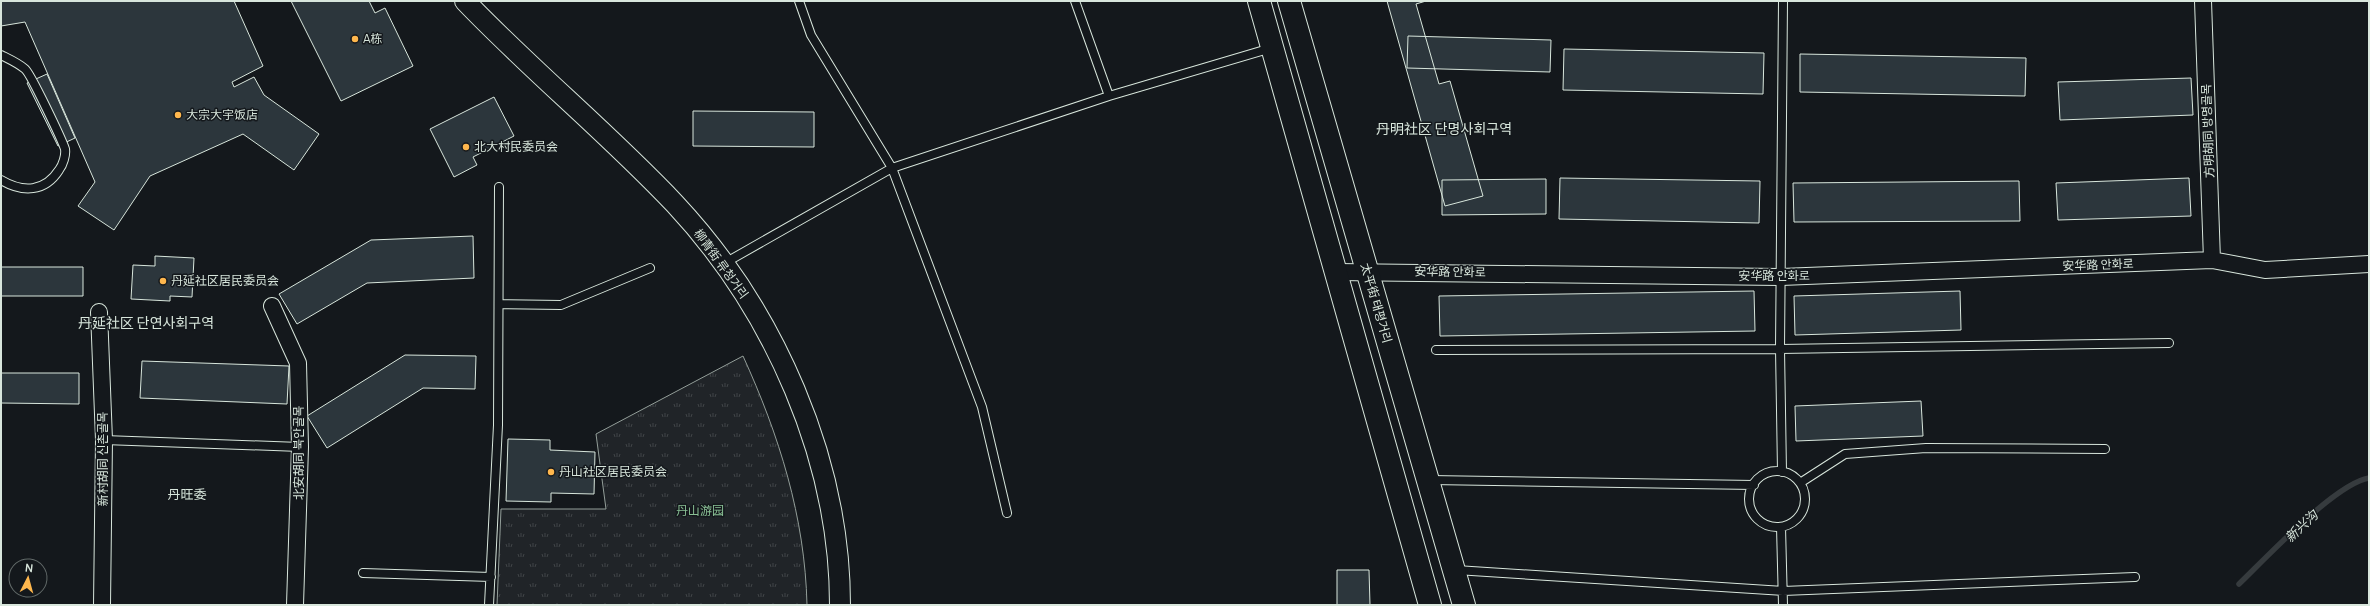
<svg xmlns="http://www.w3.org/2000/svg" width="2370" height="606" viewBox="0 0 2370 606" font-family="Manrope,'Noto Sans SC','Noto Sans KR',sans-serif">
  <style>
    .grass { fill: url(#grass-tufts); stroke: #939e99 }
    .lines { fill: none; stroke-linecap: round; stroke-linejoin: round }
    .stream { stroke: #363b3e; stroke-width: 5.5 }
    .building { fill: #2c363c; stroke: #d8e6dc }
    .service-casing { stroke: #d8e6dc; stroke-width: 10 }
    .minor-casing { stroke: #d8e6dc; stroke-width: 18 }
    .tertiary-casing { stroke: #d8e6dc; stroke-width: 22 }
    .secondary-casing { stroke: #d8e6dc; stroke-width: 24 }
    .service { stroke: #14181c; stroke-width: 8 }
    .minor { stroke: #14181c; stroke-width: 16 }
    .tertiary { stroke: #14181c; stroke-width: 20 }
    .secondary { stroke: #14181c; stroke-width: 22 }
    .poi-dot { fill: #ffb74d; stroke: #14181c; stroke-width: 1.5 }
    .labels { text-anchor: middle; stroke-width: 3; stroke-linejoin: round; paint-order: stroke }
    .poi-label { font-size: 12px; fill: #d8e6dc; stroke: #14181c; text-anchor: start }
    .street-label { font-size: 12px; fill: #d8e6dc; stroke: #14181c }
    .park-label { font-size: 12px; fill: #8ac095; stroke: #14181c }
    .neighbourhood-label { font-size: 13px; fill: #d8e6dc; stroke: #14181c }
    .water-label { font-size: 13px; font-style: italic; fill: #d8e6dc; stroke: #14181c }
    .quarter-label { font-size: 14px; fill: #d8e6dc; stroke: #14181c }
  </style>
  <defs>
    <pattern id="grass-tufts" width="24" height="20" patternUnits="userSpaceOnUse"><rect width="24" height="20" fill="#202428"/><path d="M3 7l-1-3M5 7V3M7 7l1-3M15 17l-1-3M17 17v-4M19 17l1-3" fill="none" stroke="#404447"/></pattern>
  </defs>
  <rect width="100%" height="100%" fill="#14181c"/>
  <path class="grass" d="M743 356C779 435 805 517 807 605H497L501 509H606L596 434Z"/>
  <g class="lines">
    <path class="stream" d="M2239 584C2266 558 2336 483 2369 478"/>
  </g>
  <path class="building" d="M1 1H234L263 66 232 82 234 87 254 77 264 95 319 134 294 170 243 134 150 176 114 230 78 206 95 182 25 22 1 26Z
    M291 1H369L375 13 385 8 413 66 341 101Z
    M1387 1H1426L1416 4 1439 84 1450 81 1483 196 1445 206Z
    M1408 36 1551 40 1550 72 1407 68Z
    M1564 49 1764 53 1763 94 1563 90Z
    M1800 54 2026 58 2025 96 1800 92Z
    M47 74 75 138 58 146 27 83Z
    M2191 78 2193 115 2060 120 2058 82Z
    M494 97 514 136 473 157 477 165 454 177 430 129Z
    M693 111 814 112V147L693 146Z
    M1560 178 1760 181 1759 223 1559 219Z
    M2189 178 2191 216 2058 220 2056 183Z
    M1546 179V214L1442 215V180Z
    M2019 181 2020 221 1794 222 1793 183Z
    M473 236 474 278 367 283 297 324 279 294 371 240Z
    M155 256 194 258 192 297 170 296V301L131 299 133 265 155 266Z
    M1 267H83V296H1Z
    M1754 291 1755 331 1440 336 1439 296Z
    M1960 291 1961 330 1795 335 1794 296Z
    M405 355 476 356 475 389 423 388 327 448 307 416Z
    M142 361 289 366 287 404 140 398Z
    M1 373H79V404L1 403Z
    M1921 401 1923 436 1796 441 1795 406Z
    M508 439 550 440V450L595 452 594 494 551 493V502L506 501Z
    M1337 570H1369L1370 605H1337Z"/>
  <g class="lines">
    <defs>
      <path id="service" d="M799 1 811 35 892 168 982 407 1007 513
        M1075 1 1109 96
        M1 55C9 59 18 63 25 69 31 74 62 140 65 149 66 155 63 165 59 170 45 192 23 193 1 180
        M723 264 892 168 1109 96 1271 48
        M499 304 561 305 650 268
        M1436 350 1780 349 2169 343
        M104 440 300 447
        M1749 499a28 28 0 1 1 56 0a28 28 0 1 1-56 0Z
        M1782 472 1780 349 1783 1
        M1430 480 1754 485
        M1800 483 1845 454 1926 448 2105 449
        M1781 527 1783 605
        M1456 570 1783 591 2135 577
        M363 573 491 577
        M489 605 498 425 499 187"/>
      <path id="minor" d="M2203 1 2212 260
        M1336 272 1781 277 2212 260 2265 270 2369 264
        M272 306 298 363 300 447 295 605
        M99 312 104 440 102 605"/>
      <path id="tertiary" d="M465 1C532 71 608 133 675 204 774 310 840 459 840 605"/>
      <path id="secondary" d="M1259 1 1430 605
        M1289 1 1464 605"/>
    </defs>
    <use href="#service" class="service-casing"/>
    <use href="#minor" class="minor-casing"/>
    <use href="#tertiary" class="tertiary-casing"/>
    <use href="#secondary" class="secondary-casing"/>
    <use href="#service" class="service"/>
    <use href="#minor" class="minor"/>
    <use href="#tertiary" class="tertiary"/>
    <use href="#secondary" class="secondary"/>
  </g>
  <g class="poi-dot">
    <circle cx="355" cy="39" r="4"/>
    <circle cx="178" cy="115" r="4"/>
    <circle cx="466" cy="147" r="4"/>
    <circle cx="163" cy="281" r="4"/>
    <circle cx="551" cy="472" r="4"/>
  </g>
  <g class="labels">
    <g class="poi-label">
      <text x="363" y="43">A栋</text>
      <text x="186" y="119">大宗大宇饭店</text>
      <text x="474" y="151">北大村民委员会</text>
      <text x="171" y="285">丹延社区居民委员会</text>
      <text x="559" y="476">丹山社区居民委员会</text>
    </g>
    <g class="street-label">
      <text transform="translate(2208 131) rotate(-92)" y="4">方明胡同 방명골목</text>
      <text transform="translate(721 264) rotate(54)" y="4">柳青街 류청거리</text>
      <text transform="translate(2098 265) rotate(-2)" y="4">安华路 안화로</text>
      <text transform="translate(1450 272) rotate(1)" y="4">安华路 안화로</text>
      <text x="1774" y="280">安华路 안화로</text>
      <text transform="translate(1376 303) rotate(74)" y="4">太平街 태평거리</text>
      <text transform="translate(299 453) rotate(-90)" y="4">北安胡同 북안골목</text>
      <text transform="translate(103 459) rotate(-90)" y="4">新村胡同 신촌골목</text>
    </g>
    <g class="park-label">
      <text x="700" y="515">丹山游园</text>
    </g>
    <g class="neighbourhood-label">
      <text x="187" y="499">丹旺委</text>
    </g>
    <g class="water-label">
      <text transform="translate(2301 526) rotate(-43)" y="5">新兴沟</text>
    </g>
    <g class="quarter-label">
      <text x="1444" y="134">丹明社区 단명사회구역</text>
      <text x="146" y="328">丹延社区 단연사회구역</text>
    </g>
  </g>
  <rect width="2370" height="606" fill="none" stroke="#d8e6dc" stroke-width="4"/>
  <g transform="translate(28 578) rotate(6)"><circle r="19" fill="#14181c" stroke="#626a69"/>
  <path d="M0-3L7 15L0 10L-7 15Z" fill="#ffb74d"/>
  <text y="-6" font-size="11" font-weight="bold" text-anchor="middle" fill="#d8e6dc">N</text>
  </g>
</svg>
